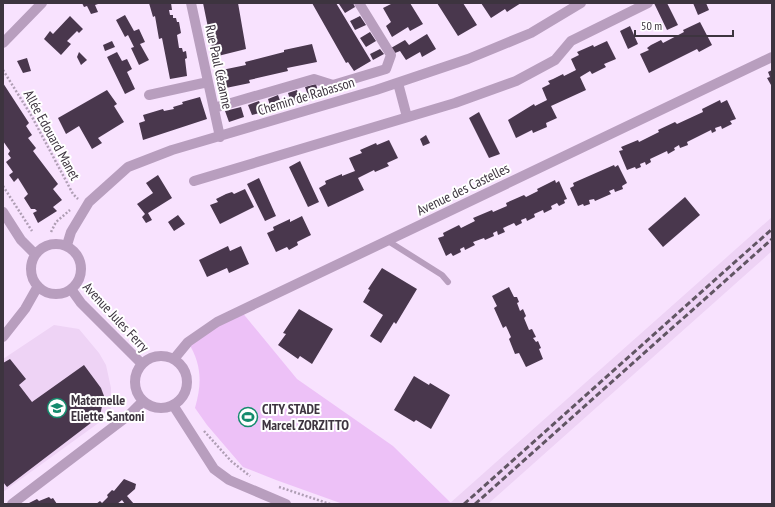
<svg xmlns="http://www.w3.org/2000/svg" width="775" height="507" viewBox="0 0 775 507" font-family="'PT Sans Narrow',sans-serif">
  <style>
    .built { fill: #eed3f5 }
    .green { fill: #edc1f7 }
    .building { fill: #49374d }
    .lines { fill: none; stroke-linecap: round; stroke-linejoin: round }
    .path { stroke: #af9eb4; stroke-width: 2.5; stroke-dasharray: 2 2; stroke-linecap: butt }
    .lane { stroke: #b89ebe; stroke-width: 6 }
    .street { stroke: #b89ebe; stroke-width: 10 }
    .rail { stroke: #615563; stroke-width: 3; stroke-dasharray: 6 3; stroke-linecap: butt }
    .labels { text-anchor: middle; stroke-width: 4; stroke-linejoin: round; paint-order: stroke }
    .street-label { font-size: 14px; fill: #3d343f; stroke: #fff }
    .poi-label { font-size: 14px; font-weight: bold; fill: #3d343f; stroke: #fff; text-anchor: start }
  </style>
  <rect width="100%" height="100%" fill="#f8e2fe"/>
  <path class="built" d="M772 217V251L488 504H449Z
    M54 325 79 329 99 353 106 365 111 388V414L3 492V359Z"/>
  <path class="green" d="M241 311 297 379 393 446 451 503 343 504 276 480 243 467 207 425 195 408C202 383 202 365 188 342Z"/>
  <path class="building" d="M82 3H101L95 5 98 12 91 14 87 6 84 7Z
    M149 3H171L172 10H169L170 15H173V18H176L177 22H179L181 33 177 35 179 48H182L183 52 186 51 187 58 185 59 187 76 170 79 162 38 159 39 155 16 153 17Z
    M203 3H238L246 49 214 57Z
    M312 3H336L371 61 354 71 348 62 346 63Z
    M353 3 355 7 345 13 339 4Z
    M393 3H410L423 24 410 31 408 27 392 37 386 26 391 22 383 8Z
    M437 3H463L477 25 458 36Z
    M481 3H521L507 12 505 9 491 18Z
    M654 3H667L678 25 667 30Z
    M693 3H706L709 10 698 15Z
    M125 15 134 31 139 29 145 42 140 44 149 60 139 65 131 48 134 47 128 35 125 37 116 20Z
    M70 16 83 29 79 33 77 31 67 41 71 44 61 55 44 39 50 31 53 34Z
    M360 16 366 25 355 30 350 21Z
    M700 22 712 45 699 52 697 49 649 73 640 54 649 50 647 48 651 45 661 40 663 43 684 32 683 30Z
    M630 26 638 44 628 49 620 31Z
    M370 32 376 41 366 47 360 38Z
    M427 34 436 49 422 57 420 52 406 60 400 51 395 53 391 48 405 40 409 45Z
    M112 41 115 47 105 51 103 45Z
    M607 41 616 59 604 64 606 67 592 74 590 71 580 77 586 90 551 106 557 118 546 123 547 127 533 133 532 130 516 138 508 120 534 104 535 106 547 100 542 88 550 84 548 81 553 79 563 74 564 76 576 70 571 59 579 55 577 52 593 45 594 47Z
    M312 44 317 62 287 68 288 71 249 80 250 83 221 89 217 71 246 65 245 62 284 52V50Z
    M380 49 384 54 373 60 370 54Z
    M79 52 87 60 81 65 77 57Z
    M117 52 122 61 127 59 132 69 127 72 135 89 125 94 107 57Z
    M27 58 31 71 23 73 17 61Z
    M772 70V84L771 85 767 78 770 77 768 72Z
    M3 83 29 123 26 126 32 135 28 138 36 148 33 151 58 184 53 189 62 200 53 207 57 211 38 223 33 213 37 211 35 209H31L24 198 28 194 18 178 14 182 9 175 13 172 6 162 11 158 8 154 10 151 3 141Z
    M316 84 319 95 309 98 305 87Z
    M107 90 117 104 114 106 124 122 98 138 102 143 92 149 79 126 66 134 58 118Z
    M297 90 300 100 291 103 288 93Z
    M278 95 282 106 271 109 268 99Z
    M200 97 207 119 143 140 139 123 145 121 143 115 163 109 164 111 174 109 173 107 183 104 182 102Z
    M720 100 721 103 727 100 736 119 730 121 732 124 722 129 721 126 715 128 716 131 712 133 711 130 687 142 688 145 680 148 679 145 674 148 675 150 668 154 667 151 650 159 651 162 646 165 645 162 640 164 641 167 636 169 635 167 627 170 619 151 623 150 621 147 638 140 639 142 659 132 658 130 675 122 677 124 703 112 702 109Z
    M259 101 263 112 252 115 248 105Z
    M241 107 244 117 229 122 225 111Z
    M479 112 500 154 489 158 469 118Z
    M426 135 430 143 423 146 420 139Z
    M389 140 398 158 387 163 389 166 375 172 374 170 358 178 364 190 328 207 319 188 326 184 325 181 342 174V176L355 171 349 158 362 153 360 150 376 143 377 145Z
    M300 161 319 202 308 207 289 167Z
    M614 165 615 167 618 165 627 183 622 186 623 189 615 192 614 189 609 191 611 194 595 201 594 199 589 200 590 204 584 206 583 204 578 206 570 188 574 186 573 183Z
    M158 175 172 198 148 213 152 220 146 223 142 217 145 214 137 204 153 193 146 183Z
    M259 178 276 216 265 221 247 184Z
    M555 180 556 183 559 181 567 199 564 200 565 203 559 206 557 203 551 206 552 209 544 213 543 210 534 214 535 217 527 221 526 218 521 220 522 223 516 226 514 223 503 228 505 232 498 235 497 231 493 233 494 236 485 240 484 238 473 242 475 245 465 250 464 247 460 249 461 252 453 256 451 253 446 256 438 238 444 236 443 233 459 225 461 228 475 221 473 218 492 210 493 212 507 206 506 203 524 195 526 197 538 191 537 189Z
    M245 189 254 207 220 224 210 205 218 202 216 199 226 194 232 192 234 194Z
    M685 197 700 215 663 247 648 229Z
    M178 215 185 224 174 231 168 222Z
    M302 216 311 235 297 242 298 245 289 250 287 247 276 252 267 233 274 230 273 227 290 219V222Z
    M228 246 230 251 241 246 249 264 229 273 227 268 207 277 199 260Z
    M382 268 417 289 396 324 394 322 381 343 370 336 383 315 363 302 370 290 368 289Z
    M509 287 514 297H517L519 302 517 303 520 311 523 309 526 316 524 318 529 330 532 329 536 337 533 338 536 342 538 341 541 348 539 349 543 359 526 367 519 353 515 354 509 339 511 337 506 326 503 328 494 308 497 306 492 296Z
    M299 309 333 329 312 364 300 356 298 359 278 345 286 334 283 333Z
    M10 359 26 379 19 385 32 402 84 365 101 388 104 396 100 416 7 487 3 482V363Z
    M414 376 429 385 430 383 450 395 431 429 416 420 414 422 394 410Z
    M124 479 136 484 135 489 127 496 134 504H125L122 500 117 504H96L100 501 102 503 108 497 107 495 112 490 114 491Z
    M49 497 51 499 53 498 57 504H27L37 499 39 501Z"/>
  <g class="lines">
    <path class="path" d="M3 70 31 115 73 194 78 199
      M3 186 32 231
      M51 232 56 222 70 210
      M204 431 231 461 250 476
      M279 487 330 504"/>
    <path class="lane" d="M388 241 442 275 448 282"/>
    <path class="street" d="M191 3 220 137
      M3 43 42 3
      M398 83 407 117
      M149 95 208 82
      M214 108 314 79 333 85 386 69 391 55 359 3
      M194 181 455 103 516 81 555 60 571 41 648 3
      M3 212 21 240 35 254
      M31 269a25 25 0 1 1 50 0a25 25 0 1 1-50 0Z
      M67 245 71 232 89 202 128 167 172 150 376 90 468 59 531 33 581 3
      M71 289 81 303 142 364
      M3 337 25 309 38 286
      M135 382a26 26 0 1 1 52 0a26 26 0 1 1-52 0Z
      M174 359 188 342 217 322 772 57
      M173 405 214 469 229 480 286 504
      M12 504 129 415 143 401"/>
    <path class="rail" d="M464 504 772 229
      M475 504 772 239"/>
  </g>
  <defs>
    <symbol id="school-ring" viewBox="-11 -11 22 22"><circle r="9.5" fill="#fff" stroke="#158b6d" stroke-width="1.5"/><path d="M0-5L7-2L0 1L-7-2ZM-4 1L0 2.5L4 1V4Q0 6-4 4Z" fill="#158b6d"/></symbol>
    <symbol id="stadium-ring" viewBox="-11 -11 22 22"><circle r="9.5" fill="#fff" stroke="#158b6d" stroke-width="1.5"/><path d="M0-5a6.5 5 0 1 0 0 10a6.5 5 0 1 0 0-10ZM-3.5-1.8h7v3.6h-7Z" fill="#158b6d"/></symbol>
  </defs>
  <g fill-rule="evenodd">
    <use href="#school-ring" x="46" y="397" width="22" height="22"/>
    <use href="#stadium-ring" x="237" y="406" width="22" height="22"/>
  </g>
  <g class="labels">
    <g class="street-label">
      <text transform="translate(219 67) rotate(78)" y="5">Rue Paul Cézanne</text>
      <text transform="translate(306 96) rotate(-17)" y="5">Chemin de Rabasson</text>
      <text transform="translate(52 135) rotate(61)" y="5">Allée Edouard Manet</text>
      <text transform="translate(463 189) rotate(-26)" y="5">Avenue des Castelles</text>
      <text transform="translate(116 317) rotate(47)" y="5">Avenue Jules Ferry</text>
    </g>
    <g class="poi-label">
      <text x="71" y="405">Maternelle<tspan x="71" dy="16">Eliette Santoni</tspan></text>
      <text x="262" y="414">CITY STADE<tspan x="262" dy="16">Marcel ZORZITTO</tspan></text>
    </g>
  </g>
  <rect width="775" height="507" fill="none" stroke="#3d343f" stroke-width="8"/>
  <path d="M635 30v6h98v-6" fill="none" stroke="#3d343f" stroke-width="2"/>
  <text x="641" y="30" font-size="12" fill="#3d343f" stroke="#ffffff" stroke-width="3" paint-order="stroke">50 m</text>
</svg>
